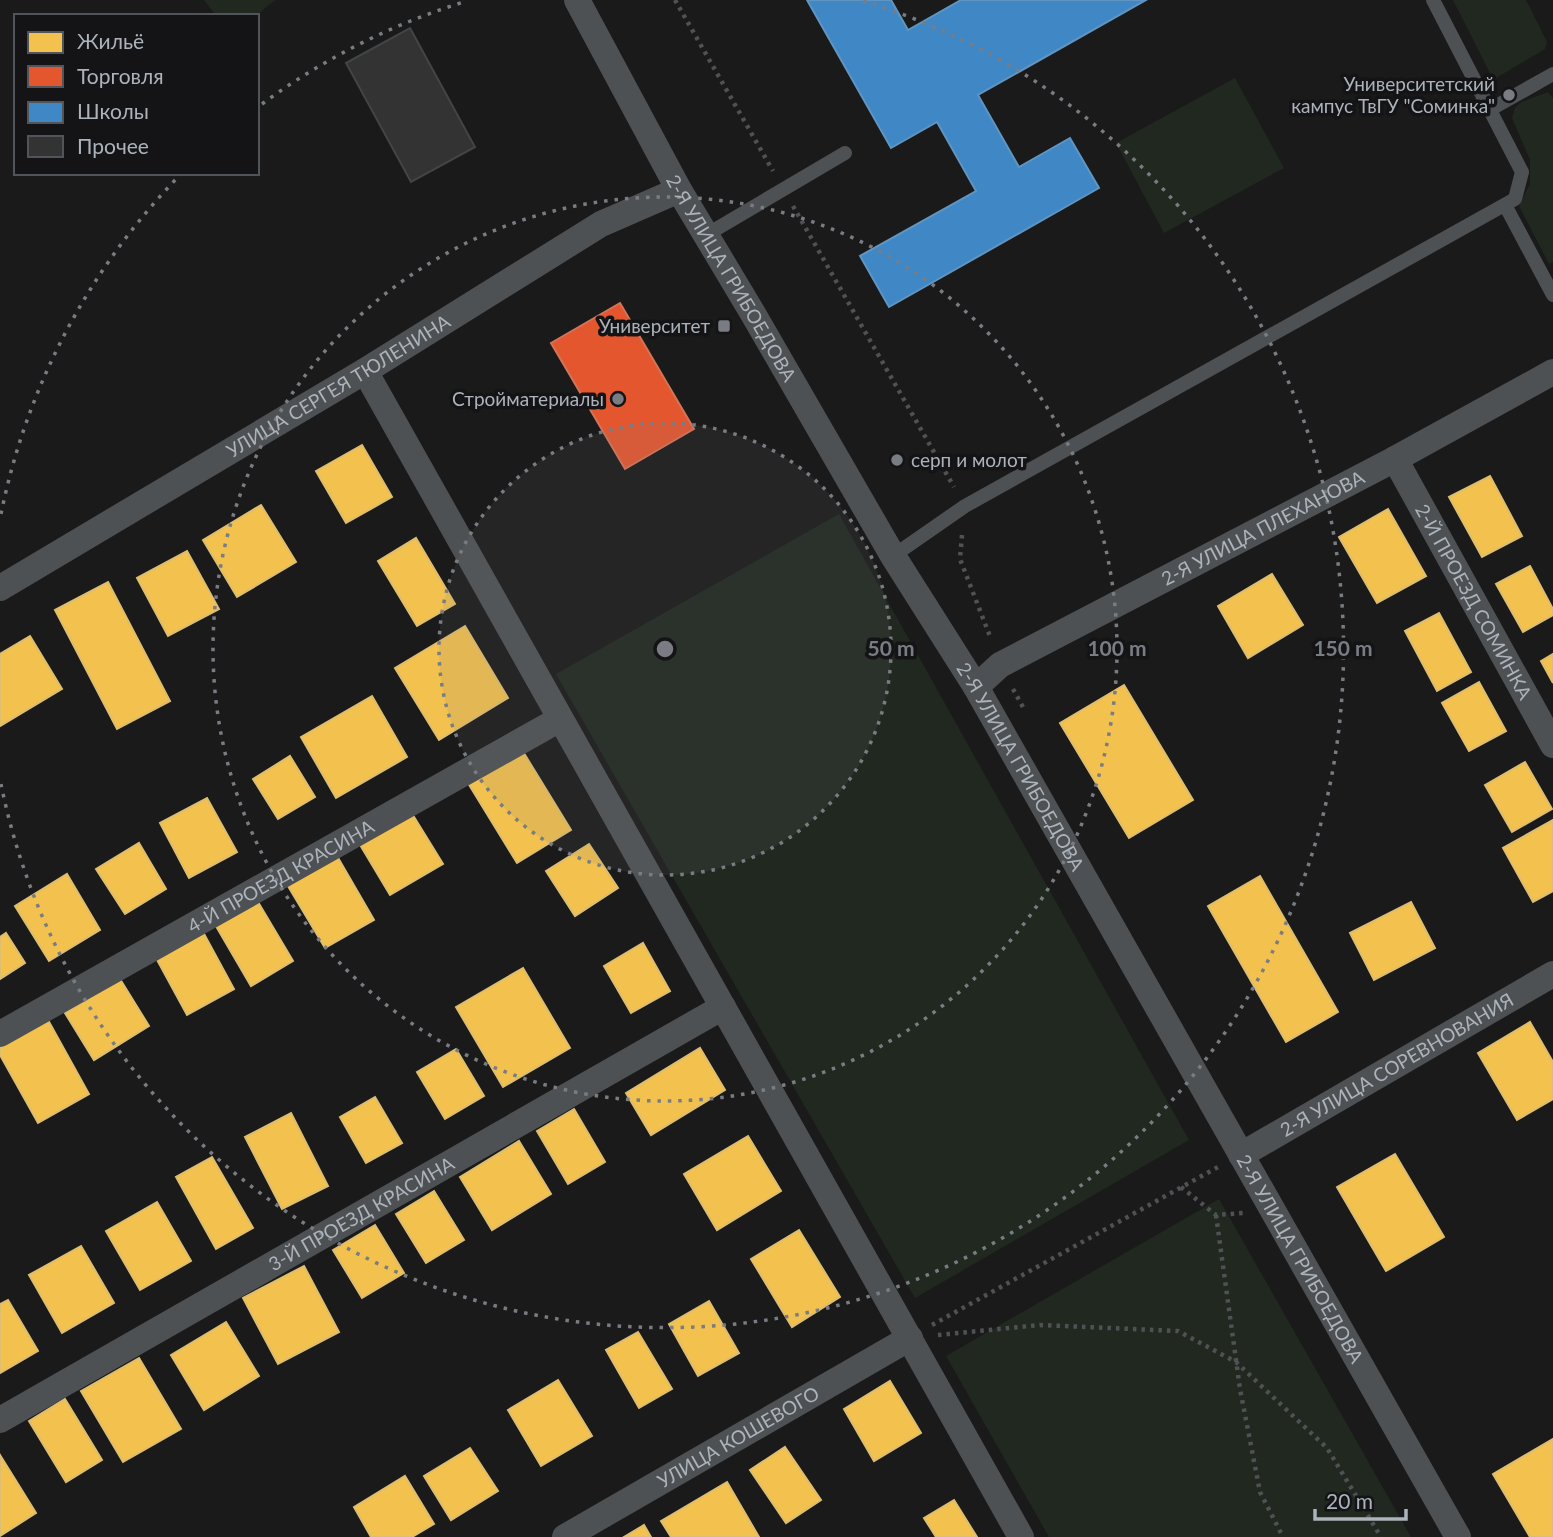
<svg xmlns="http://www.w3.org/2000/svg" width="1553" height="1537" viewBox="0 0 1553 1537" font-family="Lato,sans-serif">
  <style>
    .green { fill: #202820 }
    .homes { fill: #f2c14e; stroke: #ddbd6f; stroke-width: 2 }
    .shops { fill: #e4572e; stroke: #d37358; stroke-width: 2 }
    .schools { fill: #3f88c5; stroke: #6095c2; stroke-width: 2 }
    .building { fill: #333334; stroke: #424546; stroke-width: 2 }
    .lines { fill: none; stroke-linecap: round; stroke-linejoin: round }
    .path { stroke: #505155; stroke-width: 4.5; stroke-dasharray: 3.5 5; stroke-linecap: butt }
    .service { stroke: #4e5153; stroke-width: 14 }
    .minor { stroke: #4e5153; stroke-width: 26 }
    .ring { fill: none; stroke: #797d83; stroke-width: 3.5; stroke-dasharray: 3.5 7 }
    .poi-dot { fill: #797d83; stroke: #141416; stroke-width: 2.5 }
    .labels { text-anchor: middle; stroke-width: 7; stroke-linejoin: round; paint-order: stroke }
    .poi-label { font-size: 19px; fill: #acb3bb; stroke: #141416; text-anchor: end }
    .street-label { font-size: 19px; fill: #acb3bb; stroke: #141416 }
    .centre { fill: #797d83; stroke: #141416; stroke-width: 3.5 }
    .ring-label { font-size: 21px; text-anchor: middle; font-weight: bold; fill: #797d83; stroke: #141416; stroke-width: 7; stroke-linejoin: round; paint-order: stroke }
  </style>
  <rect width="100%" height="100%" fill="#1a1a1a"/>
  <path class="green" d="M204 0H275L256 16H216Z
    M1453 0H1526L1547 42 1545 49 1496 78 1491 75Z
    M1235 78 1284 168 1164 233 1116 143Z
    M1548 92 1553 98V262L1549 264 1519 206 1530 184V160L1512 118 1515 108 1521 102Z
    M839 514 1189 1140 915 1298 556 674Z
    M1219 1199 1411 1537H1049L946 1356Z"/>
  <path class="homes" d="M362 445 392 497 346 523 316 471Z
    M1490 476 1522 536 1482 557 1449 497Z
    M261 505 296 562 237 597 203 540Z
    M1388 509 1426 576 1377 603 1339 537Z
    M416 538 455 604 417 626 378 561Z
    M187 551 219 609 168 636 137 578Z
    M1530 566 1553 609V615L1523 632 1496 584Z
    M1272 574 1303 625 1248 658 1218 606Z
    M108 582 170 701 117 729 55 610Z
    M1439 613 1471 672 1437 691 1405 631Z
    M465 626 508 698 439 740 395 668Z
    M30 636 62 689 0 726V654Z
    M1553 654V683L1541 661Z
    M1479 682 1506 731 1469 751 1442 703Z
    M1124 685 1193 800 1129 838 1060 723Z
    M372 696 407 757 336 798 301 737Z
    M522 750 571 830 517 863 468 783Z
    M290 756 315 797 278 819 253 779Z
    M1525 762 1552 809 1512 832 1485 785Z
    M207 798 237 852 189 878 160 823Z
    M411 812 443 864 390 895 359 843Z
    M1553 820V891L1533 902 1503 848Z
    M139 843 166 889 125 914 96 869Z
    M589 844 618 888 575 916 546 871Z
    M337 856 374 920 325 948 288 886Z
    M67 874 100 930 49 961 15 906Z
    M1260 876 1338 1012 1286 1042 1208 906Z
    M258 902 293 961 251 986 216 926Z
    M1411 902 1435 948 1374 980 1350 933Z
    M203 932 234 989 187 1015 156 958Z
    M6 933 25 963 0 979V937Z
    M643 943 670 991 631 1013 604 966Z
    M523 968 570 1048 503 1087 456 1007Z
    M120 979 149 1026 94 1060 65 1013Z
    M48 1020 89 1094 38 1123 0 1055V1047Z
    M1530 1022 1553 1062V1099L1517 1120 1478 1053Z
    M700 1048 725 1090 651 1135 626 1093Z
    M456 1049 484 1096 445 1119 417 1072Z
    M375 1097 402 1143 366 1163 340 1117Z
    M574 1109 605 1162 568 1184 537 1131Z
    M291 1113 328 1186 282 1209 245 1137Z
    M748 1136 781 1191 717 1230 684 1174Z
    M519 1141 551 1194 492 1230 460 1177Z
    M1395 1154 1444 1237 1386 1271 1337 1187Z
    M212 1157 253 1228 216 1249 176 1177Z
    M434 1191 464 1240 426 1263 396 1214Z
    M157 1202 191 1261 140 1290 106 1231Z
    M375 1225 404 1273 362 1298 333 1250Z
    M799 1230 840 1297 792 1327 751 1259Z
    M81 1246 114 1303 62 1333 29 1275Z
    M304 1266 339 1332 278 1364 243 1298Z
    M8 1300 38 1351 0 1373V1304Z
    M709 1301 739 1353 698 1376 669 1324Z
    M226 1322 259 1376 204 1410 171 1355Z
    M638 1332 672 1389 639 1408 606 1350Z
    M139 1358 181 1429 123 1462 81 1391Z
    M558 1380 592 1436 541 1466 508 1410Z
    M890 1381 921 1433 874 1461 844 1409Z
    M65 1399 102 1460 66 1482 29 1421Z
    M1553 1439V1537H1530L1493 1474Z
    M785 1447 821 1500 786 1523 750 1470Z
    M470 1448 498 1491 451 1520 424 1476Z
    M0 1455 36 1513 0 1536Z
    M405 1476 434 1524 412 1537H371L354 1507Z
    M727 1482 759 1537H671L661 1521Z
    M954 1500 977 1537H936L924 1518Z
    M644 1525 651 1537H624Z"/>
  <path class="shops" d="M620 303 694 429 625 469 551 343Z"/>
  <path class="schools" d="M807 0H891L908 30 961 0H1146L978 95 1019 167 1070 138 1099 188 889 307 860 256 976 191 937 122 891 148Z"/>
  <path class="building" d="M410 28 475 147 411 182 346 63Z"/>
  <g class="lines">
    <path class="path" d="M675 0 773 171
      M793 206 954 487
      M962 535 960 559 991 639
      M1013 689 1024 709
      M1181 1187 1216 1215 1244 1213
      M1216 1215 1240 1389 1260 1492 1283 1537
      M932 1325 1218 1167
      M938 1335 1040 1325 1178 1331 1236 1362 1327 1448 1381 1537"/>
    <path class="service" d="M1491 109 1553 74
      M1505 205 1553 295
      M706 235 845 153
      M893 556 965 506 1515 199 1522 172 1433 0"/>
    <g class="minor">
      <path id="s1" d="M577 0 679 190 752 312 893 556 976 687 1458 1537"/>
      <path d="M365 371 1021 1537"/>
      <path id="s2" d="M1395 459 1553 745"/>
      <path id="s3" d="M0 588 365 371 601 224 679 190"/>
      <path id="s4" d="M976 687 1000 665 1395 459 1553 372"/>
      <path id="s5" d="M0 1034 560 719"/>
      <path id="s6" d="M1241 1155 1553 974"/>
      <path id="s7" d="M0 1420 723 1007"/>
      <path id="s8" d="M565 1537 910 1338"/>
    </g>
  </g>
  <circle cx="665" cy="649" r="226" fill="#797d83" fill-opacity=".12"/>
  <g class="ring">
    <circle cx="665" cy="649" r="226"/>
    <circle cx="665" cy="649" r="452"/>
    <path d="M1 514A678 678 0 0 1 181 174M262 104A678 678 0 0 1 467 1M863 1A678 678 0 1 1 1 784"/>
  </g>
  <g class="poi-dot">
    <circle cx="1509" cy="95" r="7"/>
    <rect x="717" y="319" width="14" height="14" rx="3.5"/>
    <circle cx="618" cy="399" r="7"/>
    <circle cx="897" cy="460" r="7"/>
  </g>
  <g class="labels">
    <g class="poi-label">
      <text x="1495" y="91">Университетский<tspan x="1495" dy="22">кампус ТвГУ "Соминка"</tspan></text>
      <text x="710" y="333">Университет</text>
      <text x="604" y="406">Стройматериалы</text>
      <text x="911" y="467" text-anchor="start">серп и молот</text>
    </g>
    <g class="street-label">
      <text dy="7" stroke="none"><textPath href="#s1" startOffset="318">2-Я УЛИЦА ГРИБОЕДОВА</textPath></text>
      <text dy="7" stroke="none"><textPath href="#s3" startOffset="394">УЛИЦА СЕРГЕЯ ТЮЛЕНИНА</textPath></text>
      <text dy="7" stroke="none"><textPath href="#s4" startOffset="329">2-Я УЛИЦА ПЛЕХАНОВА</textPath></text>
      <text dy="7" stroke="none"><textPath href="#s2" startOffset="163">2-Й ПРОЕЗД СОМИНКА</textPath></text>
      <text dy="7" stroke="none"><textPath href="#s1" startOffset="886">2-Я УЛИЦА ГРИБОЕДОВА</textPath></text>
      <text dy="7" stroke="none"><textPath href="#s5" startOffset="322">4-Й ПРОЕЗД КРАСИНА</textPath></text>
      <text dy="7" stroke="none"><textPath href="#s6" startOffset="180">2-Я УЛИЦА СОРЕВНОВАНИЯ</textPath></text>
      <text dy="7" stroke="none"><textPath href="#s7" startOffset="416">3-Й ПРОЕЗД КРАСИНА</textPath></text>
      <text dy="7" stroke="none"><textPath href="#s1" startOffset="1452">2-Я УЛИЦА ГРИБОЕДОВА</textPath></text>
      <text dy="7" stroke="none"><textPath href="#s8" startOffset="200">УЛИЦА КОШЕВОГО</textPath></text>
    </g>
  </g>
  <circle cx="665" cy="649" r="10" class="centre"/>
  <g class="ring-label">
    <text x="891" y="656">50 m</text>
    <text x="1117" y="656">100 m</text>
    <text x="1343" y="656">150 m</text>
  </g>
  <rect x="14" y="14" width="245" height="161" fill="#141416" stroke="#515458" stroke-width="2"/>
  <rect x="28" y="32" width="35" height="21" fill="#f2c14e" stroke="#515458" stroke-width="2"/>
  <text x="77" y="49" font-size="21" fill="#acb3bb">Жильё</text>
  <rect x="28" y="66" width="35" height="21" fill="#e4572e" stroke="#515458" stroke-width="2"/>
  <text x="77" y="84" font-size="21" fill="#acb3bb">Торговля</text>
  <rect x="28" y="102" width="35" height="21" fill="#3f88c5" stroke="#515458" stroke-width="2"/>
  <text x="77" y="119" font-size="21" fill="#acb3bb">Школы</text>
  <rect x="28" y="136" width="35" height="21" fill="#333334" stroke="#515458" stroke-width="2"/>
  <text x="77" y="154" font-size="21" fill="#acb3bb">Прочее</text>
  <path d="M1315 1509v10h91v-10" fill="none" stroke="#acb3bb" stroke-width="3.5"/>
  <text x="1326" y="1509" font-size="21" fill="#acb3bb" stroke="#141416" stroke-width="5" paint-order="stroke">20 m</text>
</svg>
